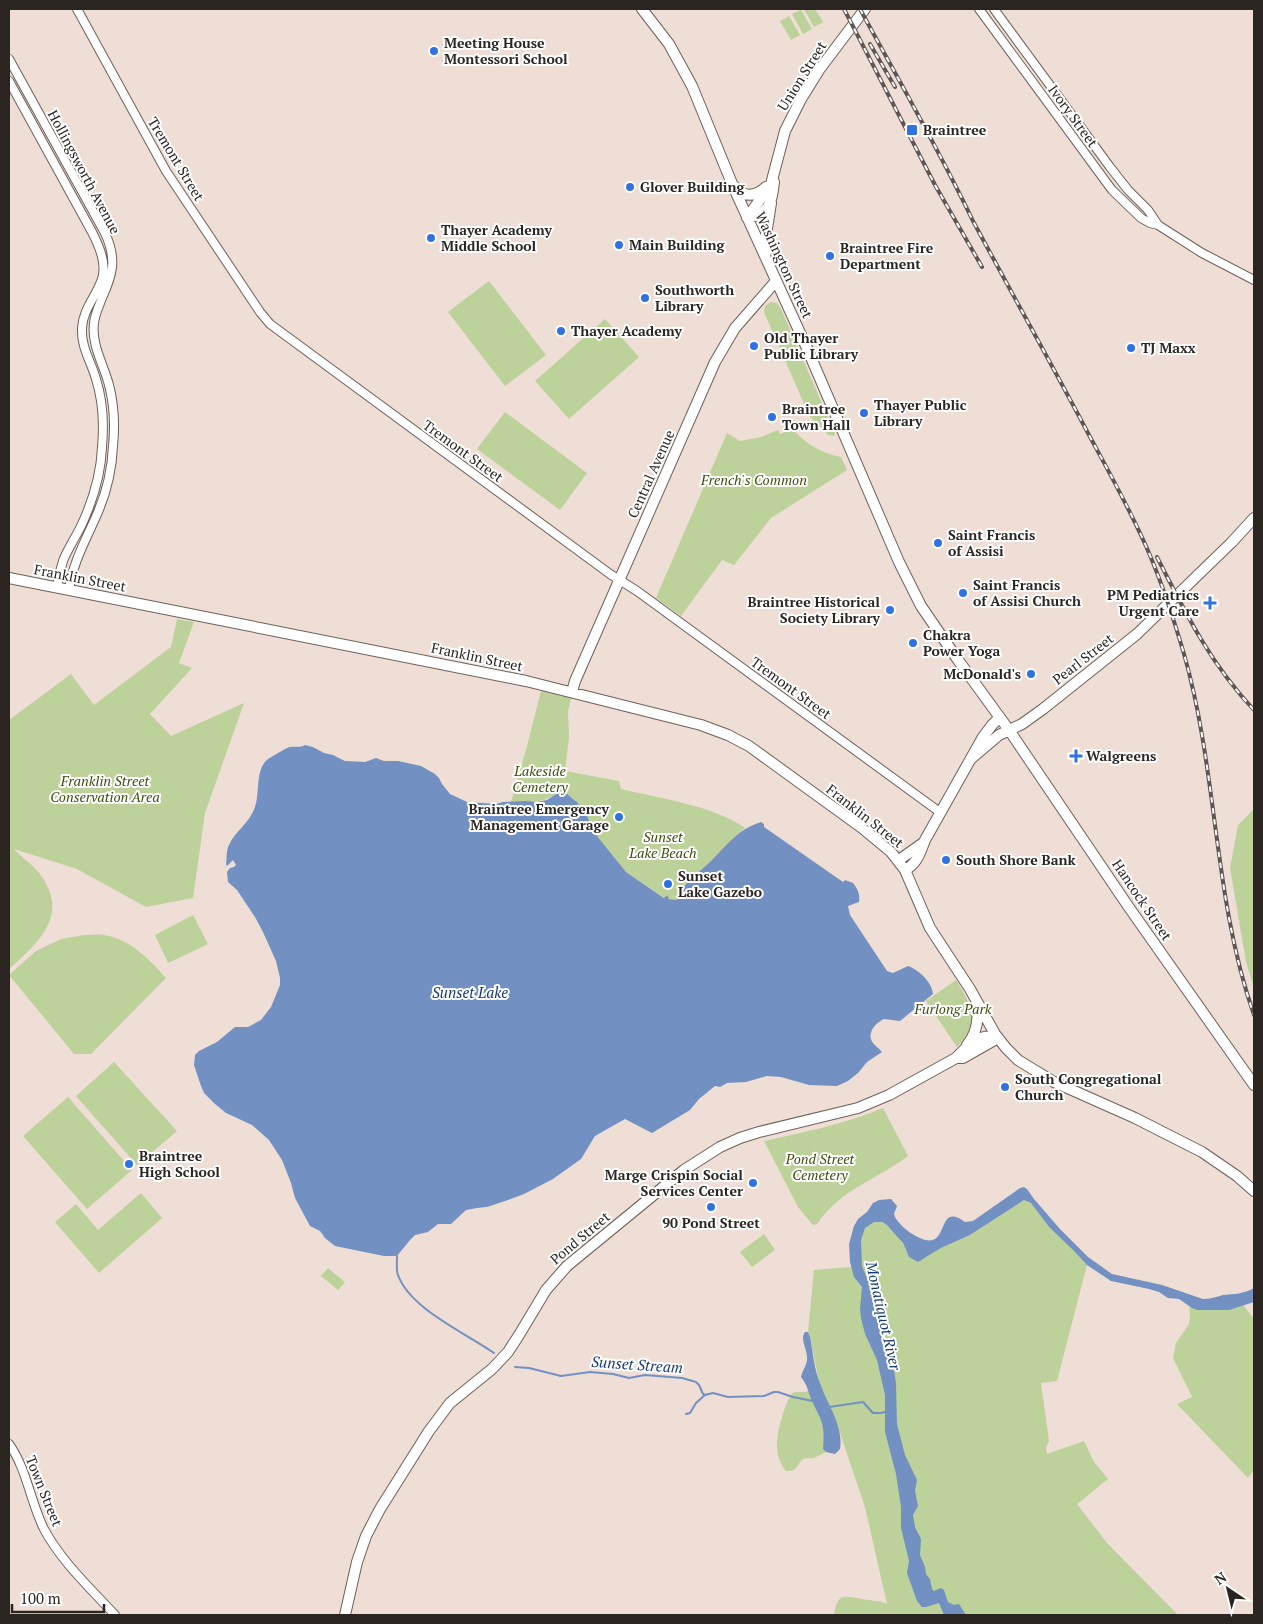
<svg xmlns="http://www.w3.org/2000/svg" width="1263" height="1624" viewBox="0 0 1263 1624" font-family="'PT Serif',serif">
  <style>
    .green { fill: #bdd19a }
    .water { fill: #7291c2 }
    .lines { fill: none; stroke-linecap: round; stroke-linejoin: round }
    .stream { stroke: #7291c2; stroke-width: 2 }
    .minor-casing { stroke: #6e6059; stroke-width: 10 }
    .major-casing { stroke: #6e6059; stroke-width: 12 }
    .minor { stroke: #fff; stroke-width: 8 }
    .major { stroke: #fff; stroke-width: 10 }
    .rail-casing { stroke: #5f5652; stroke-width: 4 }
    .rail { stroke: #fff; stroke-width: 2; stroke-dasharray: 5.5; stroke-linecap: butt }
    .poi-dot { fill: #3073e0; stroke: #fff; stroke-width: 2 }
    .labels { text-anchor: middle; stroke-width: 4; stroke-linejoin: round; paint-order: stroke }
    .poi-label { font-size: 14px; font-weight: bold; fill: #2b2522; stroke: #fff; text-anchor: start }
    .street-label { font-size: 14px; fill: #2b2522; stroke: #fff }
    .park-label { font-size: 14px; font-style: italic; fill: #3c4d0c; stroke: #fff }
    .water-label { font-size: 15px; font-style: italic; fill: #153b77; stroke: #fff }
  </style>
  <rect width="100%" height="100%" fill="#eeded5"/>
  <path class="green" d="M804 9H815L823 22 814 27Z
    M801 10 812 29 803 34 792 14Z
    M789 16 800 35 791 40 780 21Z
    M489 281 546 355 505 386 448 312Z
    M771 302 777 303 781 309 834 431 835 434 834 436 828 435C823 427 813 423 808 413L764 312 765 306Z
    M605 319 639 357 569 419 535 381Z
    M505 412 587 473 560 510 477 449Z
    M792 429C807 444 820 453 841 457L847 470 771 518 734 565 722 560 681 616 656 598 727 433 740 441 761 437 778 430 780 434Z
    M177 619 194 622 179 663 192 668 150 714 171 736 244 703 205 813 193 898 146 907 77 869 14 849C21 857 32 864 39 873 71 914 39 942 9 969V850L11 848 9 847V720L71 674 94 705 171 647Z
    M541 691 571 698 568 712 569 737 565 771 619 781 621 789C658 798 715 806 745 828L732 839 713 859 692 879 676 900H667L666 896 665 898 626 872 593 831 588 818 574 799 566 793 559 792C539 805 534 801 511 802L526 750Z
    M1254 809V988L1246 962 1230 868 1238 825Z
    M193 915 208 944 168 963 155 935Z
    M84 935C90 935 97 934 104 935 130 939 149 959 166 978L91 1054H74L9 975 36 951 61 939Z
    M956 980C971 1004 982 1024 957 1047L926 1001Z
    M114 1062 177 1131 137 1165 76 1096Z
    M68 1097 132 1170 87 1209 23 1136Z
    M883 1108 908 1156C875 1181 842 1188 817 1224L813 1225 798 1207 764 1141C805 1132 845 1124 883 1108Z
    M141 1193 162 1218 99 1273 55 1222 76 1204 98 1230Z
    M1024 1200 1031 1203 1049 1227 1074 1251 1087 1265 1057 1381 1041 1383 1049 1441 1046 1448 1047 1454 1084 1441 1094 1462 1108 1479 1077 1504 1107 1543 1178 1615H834C838 1591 844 1597 863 1599 871 1601 880 1600 887 1604L865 1507 836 1421 819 1382 810 1337 808 1332 814 1270 862 1266C861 1254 857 1234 868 1225 882 1214 897 1232 903 1244 905 1246 905 1249 906 1251 908 1255 914 1259 918 1262L941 1248 970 1235Z
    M764 1234 775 1250 752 1267 740 1252Z
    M328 1268 345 1282 338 1290 321 1276Z
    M1189 1302H1241L1254 1319V1470L1248 1478 1177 1404 1192 1397 1173 1358 1176 1343 1189 1324 1190 1316Z
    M809 1391 823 1423 825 1440 823 1449 826 1452C822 1454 818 1456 814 1458 810 1459 806 1457 802 1460 796 1466 797 1472 786 1471 780 1465 777 1454 777 1445 777 1433 785 1399 794 1392H805Z"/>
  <path class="water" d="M305 745 313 747 324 753 333 755 345 761 365 762 376 758 384 761H398L421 766 435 774 439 778 442 784 450 794 467 802 496 804 503 802 525 801 537 802 547 800 559 792 566 793 578 803 588 818 593 831 626 872 664 898 666 896 669 897 668 899 676 900C679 896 681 892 684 887 692 877 703 869 712 860 729 843 737 830 761 822L764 824V827L843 882 845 880 853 883C858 889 860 894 859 902L848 906 850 915 887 971 893 973 908 966C919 970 932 982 933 994L900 1021 884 1019C875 1023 866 1034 873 1043 876 1047 879 1048 882 1052L867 1062 858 1073 848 1081 837 1086 809 1085 781 1077 767 1076 746 1082 727 1083 720 1087 715 1086 699 1099 690 1110 652 1133 625 1119 595 1136 581 1159 553 1179 524 1194 505 1201 487 1207 477 1208 466 1210 451 1224H438L428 1232 415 1235 410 1240 397 1256H384L335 1246 325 1238 320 1231 310 1226 295 1198 291 1183 282 1160 269 1140 252 1125 226 1113 215 1104 204 1093 201 1086 194 1065 195 1055 199 1051 217 1042 235 1027H248L261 1020 271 1007 280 985V978L276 961 263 932 255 917 237 890 228 882 227 872 230 868 234 867 236 865 233 860 227 866 226 864C227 858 226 851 229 845 235 831 249 824 255 807 260 794 255 770 267 760 269 758 288 747 290 747 296 746 300 748 305 745Z
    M1024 1187 1027 1189 1034 1199 1060 1229 1088 1257 1112 1274 1162 1285 1203 1299C1210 1299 1216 1297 1223 1295 1234 1294 1244 1294 1254 1288V1302L1229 1310H1197L1192 1308 1179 1299 1168 1298 1159 1292 1149 1289 1111 1281 1087 1265 1074 1251 1049 1227 1031 1203 1024 1200 970 1235 941 1248 918 1262 909 1257 903 1243 887 1225 882 1222H874L865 1228 861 1240 862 1266 873 1293 882 1335 894 1369 896 1384 897 1424 905 1455 917 1480 915 1491 918 1506 913 1515 915 1527 921 1539 920 1555 925 1567 926 1574 930 1579 932 1589 934 1591 941 1588 944 1590 948 1602 954 1605 959 1604 966 1615H944L939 1603 926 1607H922L917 1601 907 1573 909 1561 901 1528V1507L896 1474 885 1432V1395L877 1360 865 1334 861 1318 860 1309 862 1287 854 1277 850 1262 849 1244 854 1226 858 1219 867 1212 873 1203 879 1200 891 1199 897 1206 894 1214C896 1225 924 1246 935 1239 946 1232 942 1205 965 1222L973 1221 1020 1188Z
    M805 1332H808L810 1337C813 1352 814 1369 820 1383 827 1404 844 1426 840 1449L835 1454 826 1452 823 1449C825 1423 822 1422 811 1399 808 1391 807 1384 801 1377 803 1369 808 1364 807 1356 806 1347 800 1339 805 1332Z"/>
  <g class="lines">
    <path class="stream" d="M397 1256C397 1262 396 1270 398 1275 410 1309 466 1333 494 1353
      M515 1367 529 1368 561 1376 590 1372 613 1374 629 1378 645 1375 682 1378 696 1382 699 1385 703 1394 705 1395 713 1393 728 1397 764 1396 774 1392H778L793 1397 813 1401
      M829 1407 863 1402 873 1413H881L888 1411
      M686 1414 690 1413 696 1403 705 1395"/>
    <defs>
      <path id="minor" d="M77 9 166 171 260 312 270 324 610 574 637 591 941 813
        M979 9 1112 190 1141 218 1150 223 1158 225
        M994 9 1110 167 1128 190 1148 210 1158 225 1202 253 1254 280
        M9 59 105 233C117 259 113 274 102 298 99 306 95 314 94 323 91 345 104 365 109 385 114 404 115 426 113 446 112 468 107 491 98 512 87 538 73 561 69 590
        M9 81 92 232C99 246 107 263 102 279 96 297 83 309 82 328 81 348 91 361 96 379 103 401 104 425 102 447 101 474 93 500 82 524 76 537 68 548 63 561 60 570 58 579 57 587
        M9 1444C27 1469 30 1501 44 1529 61 1561 90 1588 115 1615"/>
      <path id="major" d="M642 9 669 44 692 86 733 186 806 346 899 562 921 606 958 660 1009 730 1128 906 1254 1085
        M734 186C744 198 755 197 766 187
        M747 218 771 184 785 131 801 99 819 70 865 9
        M747 218C770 214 772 202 774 182
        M766 253V235L771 203
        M9 578 526 681 701 725 728 735 749 746 862 828 891 852 905 870 930 928 970 989 995 1034 1006 1048 1018 1060 1054 1082 1135 1118 1202 1152 1237 1176 1254 1191
        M572 692 575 681 715 362 735 328 776 281
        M972 758 999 735 1022 724 1043 709 1137 634 1232 542 1254 518
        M899 860 923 843
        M905 870C917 864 920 853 925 840L983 737 992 725 999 718
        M967 1045C977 1033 979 1020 977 1005
        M957 1058H963L998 1038
        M345 1615 357 1562 366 1536 380 1509 429 1431 450 1403 492 1369 508 1352 519 1335 546 1290 567 1266 684 1170 720 1147 740 1138 759 1132 858 1108 889 1095 956 1058C967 1046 980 1032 998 1038"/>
    </defs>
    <use href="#minor" class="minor-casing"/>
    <use href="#major" class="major-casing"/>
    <use href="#minor" class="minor"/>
    <use href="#major" class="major"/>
    <defs>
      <path id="rail" d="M844 9 935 185 982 267
        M860 9C898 79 938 148 973 221 1011 292 1051 363 1089 435 1110 474 1132 513 1149 553 1163 586 1174 620 1184 654 1218 773 1213 898 1254 1015
        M870 44 895 87
        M1157 557C1186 614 1210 663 1254 710"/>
    </defs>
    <use href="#rail" class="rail-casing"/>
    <use href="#rail" class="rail"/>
  </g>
  <g class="poi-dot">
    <circle cx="434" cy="51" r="5"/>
    <rect x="906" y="124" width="12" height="12" rx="2.5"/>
    <circle cx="630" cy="187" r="5"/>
    <circle cx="431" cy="238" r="5"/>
    <circle cx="619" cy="245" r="5"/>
    <circle cx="830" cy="256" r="5"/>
    <circle cx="645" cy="298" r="5"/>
    <circle cx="561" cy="331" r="5"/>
    <circle cx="754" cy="346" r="5"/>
    <circle cx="1131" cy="348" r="5"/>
    <circle cx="864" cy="413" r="5"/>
    <circle cx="772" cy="417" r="5"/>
    <circle cx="938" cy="543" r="5"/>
    <circle cx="963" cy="593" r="5"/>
    <path d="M1207.5 595.5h5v5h5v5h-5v5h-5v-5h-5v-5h5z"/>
    <circle cx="890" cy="610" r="5"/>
    <circle cx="913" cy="643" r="5"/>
    <circle cx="1031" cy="674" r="5"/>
    <path d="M1073.5 748.5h5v5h5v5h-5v5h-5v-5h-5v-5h5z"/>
    <circle cx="619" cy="817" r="5"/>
    <circle cx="946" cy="860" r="5"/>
    <circle cx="668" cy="884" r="5"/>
    <circle cx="1005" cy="1087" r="5"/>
    <circle cx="129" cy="1164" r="5"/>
    <circle cx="753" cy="1183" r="5"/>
    <circle cx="711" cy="1207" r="5"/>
  </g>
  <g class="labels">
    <g class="poi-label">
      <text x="444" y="48">Meeting House<tspan x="444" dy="16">Montessori School</tspan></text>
      <text x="923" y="135">Braintree</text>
      <text x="640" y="192">Glover Building</text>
      <text x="441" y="235">Thayer Academy<tspan x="441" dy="16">Middle School</tspan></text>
      <text x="629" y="250">Main Building</text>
      <text x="840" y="253">Braintree Fire<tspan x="840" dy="16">Department</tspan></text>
      <text x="655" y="295">Southworth<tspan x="655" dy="16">Library</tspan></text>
      <text x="571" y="336">Thayer Academy</text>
      <text x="764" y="343">Old Thayer<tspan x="764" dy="16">Public Library</tspan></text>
      <text x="1141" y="353">TJ Maxx</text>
      <text x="874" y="410">Thayer Public<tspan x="874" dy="16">Library</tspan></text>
      <text x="782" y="414">Braintree<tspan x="782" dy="16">Town Hall</tspan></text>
      <text x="948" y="540">Saint Francis<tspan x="948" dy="16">of Assisi</tspan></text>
      <text x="973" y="590">Saint Francis<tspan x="973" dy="16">of Assisi Church</tspan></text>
      <text x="1199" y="600" text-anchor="end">PM Pediatrics<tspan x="1199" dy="16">Urgent Care</tspan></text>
      <text x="880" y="607" text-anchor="end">Braintree Historical<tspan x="880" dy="16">Society Library</tspan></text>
      <text x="923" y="640">Chakra<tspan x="923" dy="16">Power Yoga</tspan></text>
      <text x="1021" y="679" text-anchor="end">McDonald's</text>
      <text x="1086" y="761">Walgreens</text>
      <text x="609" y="814" text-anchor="end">Braintree Emergency<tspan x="609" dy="16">Management Garage</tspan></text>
      <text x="956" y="865">South Shore Bank</text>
      <text x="678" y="881">Sunset<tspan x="678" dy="16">Lake Gazebo</tspan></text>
      <text x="1015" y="1084">South Congregational<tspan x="1015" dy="16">Church</tspan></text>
      <text x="139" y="1161">Braintree<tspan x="139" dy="16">High School</tspan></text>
      <text x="743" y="1180" text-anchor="end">Marge Crispin Social<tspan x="743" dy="16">Services Center</tspan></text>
      <text x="711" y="1228" text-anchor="middle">90 Pond Street</text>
    </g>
    <g class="street-label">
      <text transform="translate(802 76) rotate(-58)" y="5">Union Street</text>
      <text transform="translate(1073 116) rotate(54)" y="5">Ivory Street</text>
      <text transform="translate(176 159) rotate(59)" y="5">Tremont Street</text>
      <text transform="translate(84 172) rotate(62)" y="5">Hollingsworth Avenue</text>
      <text transform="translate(784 265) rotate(65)" y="5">Washington Street</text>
      <text transform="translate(463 451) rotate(36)" y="5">Tremont Street</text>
      <text transform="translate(651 474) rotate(-66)" y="5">Central Avenue</text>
      <text transform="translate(80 578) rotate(11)" y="5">Franklin Street</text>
      <text transform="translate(477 657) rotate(12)" y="5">Franklin Street</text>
      <text transform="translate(1083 659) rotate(-38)" y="5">Pearl Street</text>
      <text transform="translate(791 688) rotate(36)" y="5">Tremont Street</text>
      <text transform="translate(865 816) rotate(38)" y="5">Franklin Street</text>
      <text transform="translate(1142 900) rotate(56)" y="5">Hancock Street</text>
      <text transform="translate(580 1238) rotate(-40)" y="5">Pond Street</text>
      <text transform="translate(44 1491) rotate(68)" y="5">Town Street</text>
    </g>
    <g class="park-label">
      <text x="754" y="485">French's Common</text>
      <text x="540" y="776">Lakeside<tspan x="540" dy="16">Cemetery</tspan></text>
      <text x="105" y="786">Franklin Street<tspan x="105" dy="16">Conservation Area</tspan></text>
      <text x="663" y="842">Sunset<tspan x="663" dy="16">Lake Beach</tspan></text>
      <text x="953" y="1014">Furlong Park</text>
      <text x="820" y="1164">Pond Street<tspan x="820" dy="16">Cemetery</tspan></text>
    </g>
    <g class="water-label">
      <text x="470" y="998">Sunset Lake</text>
      <text transform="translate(883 1316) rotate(77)" y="5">Monatiquot River</text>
      <text transform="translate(637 1365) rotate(4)" y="5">Sunset Stream</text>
    </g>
  </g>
  <rect width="1263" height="1624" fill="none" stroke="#2b2522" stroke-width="20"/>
  <g transform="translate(1228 1589) rotate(325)" stroke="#ffffff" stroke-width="4" paint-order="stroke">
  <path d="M0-4L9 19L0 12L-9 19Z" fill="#2b2522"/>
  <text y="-8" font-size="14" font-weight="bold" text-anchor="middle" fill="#2b2522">N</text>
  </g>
  <path d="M12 1604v8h92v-8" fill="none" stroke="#2b2522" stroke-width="2.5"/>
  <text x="20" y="1604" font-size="15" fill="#2b2522" stroke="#ffffff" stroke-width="4" paint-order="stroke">100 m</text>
</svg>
